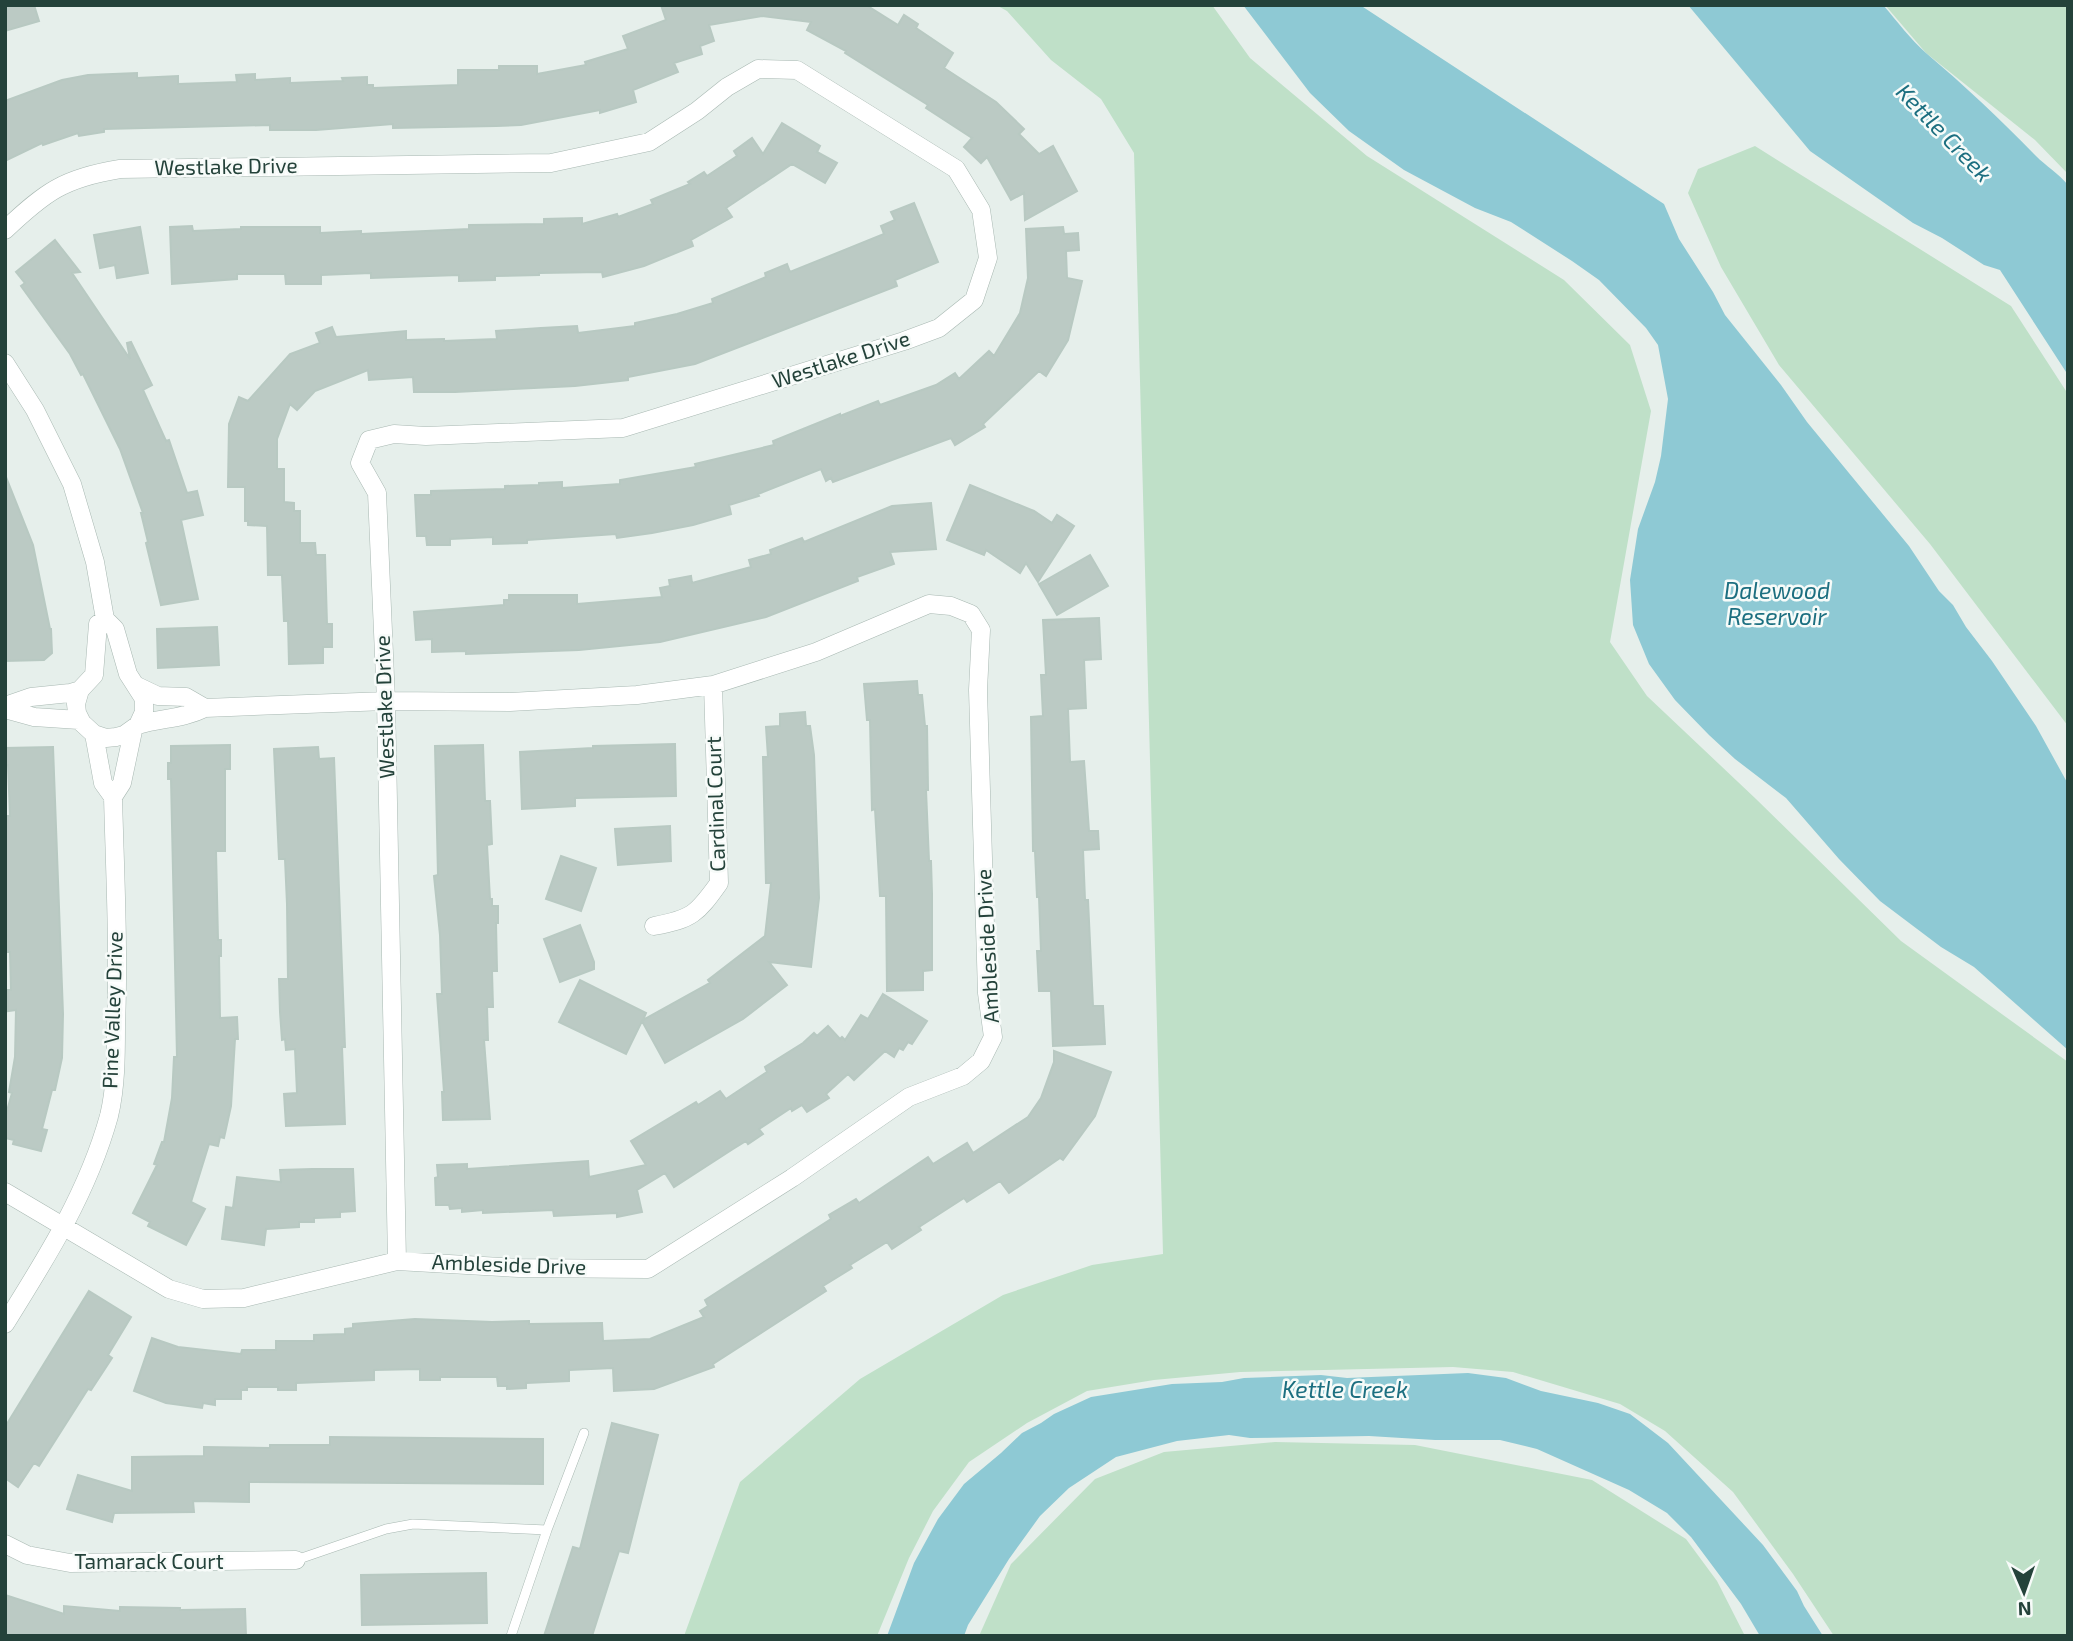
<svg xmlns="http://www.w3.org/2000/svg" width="2073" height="1641" viewBox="0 0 2073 1641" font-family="'Exo 2',sans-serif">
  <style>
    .green { fill: #bfe0c8 }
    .water { fill: #8ec9d4 }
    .building { fill: #bbcac4; stroke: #b8c9c2; stroke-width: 2 }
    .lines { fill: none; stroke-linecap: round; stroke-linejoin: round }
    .service-casing { stroke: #a8b8b2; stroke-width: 10 }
    .minor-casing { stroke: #a8b8b2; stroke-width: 19 }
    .service { stroke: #fff; stroke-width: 9 }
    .minor { stroke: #fff; stroke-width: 18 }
    .labels { text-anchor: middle; stroke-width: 5; stroke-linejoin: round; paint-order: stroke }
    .street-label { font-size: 21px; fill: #24423a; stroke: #f7fbf9 }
    .water-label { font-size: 23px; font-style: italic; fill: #1c6f80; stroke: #f7fbf9 }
  </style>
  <rect width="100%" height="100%" fill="#e6efeb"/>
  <path class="green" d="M996 5H1212L1250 58 1367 156 1564 280 1630 345 1651 411 1610 642 1647 696 1756 799 1901 941 2068 1062V1636H1834L1793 1574 1733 1492 1665 1431 1620 1404 1513 1372 1453 1367 1240 1372 1154 1380 1087 1391 1027 1423 969 1462 933 1511 909 1558 877 1636H684L740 1482 860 1379 1003 1295 1092 1265 1163 1254 1134 153 1101 99 1051 60 1007 11Z
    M1885 5H2068V174L2035 140 1926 53Z
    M1755 146 2011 306 2068 394V726L1930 544 1779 365 1721 267 1688 193 1698 169Z
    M1275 1442 1415 1445 1592 1480 1686 1539 1717 1581 1745 1636H979L1011 1564 1095 1479 1164 1452Z"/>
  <path class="water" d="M1243 5H1360L1664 204 1679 239 1713 292 1725 315 1781 385 1807 422 1909 546 1939 591 1953 605 1966 627 1992 661 2036 726 2068 784V1050L1974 967 1941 947 1880 901 1839 859 1786 798 1735 759 1709 735 1675 700 1649 664 1633 625 1630 580 1638 529 1655 482 1661 456 1668 399 1658 345 1646 328 1599 280 1572 261 1511 222 1475 208 1404 170 1349 131 1310 93Z
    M1688 5H1883C1897 21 1911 40 1926 53 1964 85 2001 120 2036 156 2046 166 2058 173 2068 185V375L2000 270 1984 265 1942 238 1913 223 1810 151Z
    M1468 1373 1506 1378 1541 1391 1598 1403 1630 1414 1668 1443 1763 1545 1797 1591 1804 1606 1823 1636H1760L1741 1604 1691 1537 1667 1513 1629 1490 1537 1449 1500 1440H1435L1369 1436 1250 1438 1229 1435 1177 1441 1116 1457 1069 1488 1040 1516 1009 1559 968 1625 964 1636H887L914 1563 938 1519 964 1484 1001 1453 1022 1433 1041 1423 1054 1414 1091 1397 1172 1384 1222 1382 1244 1378 1321 1375 1347 1378Z"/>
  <path class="building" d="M5 5H34L39 21 5 31Z
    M661 5H866L898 25 904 15 918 24 916 28 953 53 944 68 996 102 1024 129 1019 134 1039 154 1053 146 1077 191 1025 220 1024 193 1011 200 987 157 981 163 964 147 972 138 926 108 928 105 845 53 846 51 807 30 811 22 762 16 709 25 714 41 700 46 702 54 674 63 678 72 633 90 636 102 600 113V110L521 125 496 126 393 128V124L316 130H270V125L104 129V132L79 136 78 133 43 145 42 143 5 161V101L62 80 88 75 137 73V78L178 76V84L237 82 236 75 255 74V80L290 78V83L343 81 342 78 367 77V85H373V88L458 85V70H499V66H537V74L586 65 585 62 628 49 623 36 666 20Z
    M782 123 820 146 817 152 837 163 825 183 792 164 726 208 732 217 691 240 693 246 644 266 603 277 602 272 539 273V275L495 276V280L459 281V275L371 278V273L321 275V284H286L285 274H237V279L172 284 170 227 192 226 193 231 241 229V227H320V233L361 231V234L469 229V225L544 224V219L582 218V224L617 214 618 217 653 204 651 200 690 184 688 182 704 172 707 176 737 156 734 151 752 138 763 154Z
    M914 203 938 262 895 280 897 286 695 364 628 377V380L575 386 455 392H414L413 377 369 380 368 370 315 391 297 410 290 404 277 439V469H284V502L294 503V511H300V543H315L316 555H325L327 624H332V647H323V663L289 664 288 621H284L282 575H268L267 526 248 525V521H245V487H228L229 424 239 397 248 401 290 354 320 343 316 333 332 327 336 337 406 331V340L444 339V341L497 339 496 331 541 328 577 326 578 333 635 326V323L677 314 713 303 712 299 766 277 765 273 787 264 790 272 884 234 881 226 895 220 891 212Z
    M140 227 148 273 117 278 115 265 100 268 94 235Z
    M1063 227 1064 234 1078 233 1079 250 1066 251 1067 278 1082 281 1068 340 1046 376 1039 371 983 424 985 427 955 445 951 438 833 482 831 478 826 481 821 469 758 494 759 496 729 505 731 514 693 525 652 533 617 538 616 534 527 540V543L493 544V537L450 539V545H427L426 536H417L415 495H431V491L505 489V486L539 485V483L562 482V488L620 484V480L696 467 695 464 774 445 773 441 840 414V416L878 401 880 405 936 385 955 373 959 379 989 351 994 356 1020 313 1028 278 1026 229Z
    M55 240 80 272 72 273 130 359 127 343 131 342 152 385 143 390 166 441 169 440 187 493 197 491 203 515 181 520 198 599 161 605 146 543 148 542 141 513H143L120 449 83 374 81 375 70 354 21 286 25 283 16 272Z
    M6 477 33 545 50 629H51L52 653 44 660 5 661Z
    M970 485 1034 511 1052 523 1057 515 1074 526 1038 582 1026 563 1020 573 986 550 984 555 947 540Z
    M931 503 936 549 890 552 894 564 857 577 858 581 766 617 660 642 579 650 466 654V651L432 652V639L416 640 414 612 504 605V600H509V595H577V604L662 597 660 588 670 586 669 580 691 576 692 583 751 567 749 560 771 554 770 550 802 538 804 542 892 506Z
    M1090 555 1108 586 1057 615 1039 584Z
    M1099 618 1101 659 1084 660 1086 708 1068 709 1070 762 1084 761 1089 831H1098L1099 849 1083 850 1085 900H1088L1093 1006H1103L1105 1044 1053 1046 1051 991H1039L1037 951H1041L1039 897H1037L1035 851H1033L1031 717 1043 716 1041 675H1046L1043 620Z
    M217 627 219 665 158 668 157 629Z
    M917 681 918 695H922L925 726H927L928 790H926L929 861H931L932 894V970L923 971V990L887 991 886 896H880L875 809 872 810 870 720H867L864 684Z
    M805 712 806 726H810L814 755 819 898 811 967 769 962 787 985 743 1019 665 1063 642 1021 626 1054 559 1022 580 980 646 1013 643 1020 710 983 708 980 765 936 771 883H766L763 757H768L766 727 780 726V714Z
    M675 744 676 796 575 798V806L522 809 520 752 593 748V746Z
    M230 745V769H225V851H216L218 940H221V956H219L220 1018 237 1017 238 1039H235L231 1106 224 1138 220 1137 218 1146 209 1144 191 1202 205 1209 186 1245 148 1226 150 1222 133 1213 157 1165 154 1164 162 1142H164L172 1098 174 1057H177L171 779H168V763H171V746Z
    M483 745 485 801H490L492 844 487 845 490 899H492V906H498V923H496L497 971H492L493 1007H487L488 1040H484L490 1119 443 1120 442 1092H444L437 994H442L440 935 434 876 438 875 435 746Z
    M53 747 63 1014 62 1058 55 1090H52L42 1129 47 1130 41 1151 13 1144 14 1140 5 1138V1118L12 1093 9 1092 15 1057 16 1010 8 1011 7 990H11L10 952H7L5 901V816H10L8 765H5V748Z
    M318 747 319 759 334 758 345 1047H342L345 1124 286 1126 284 1094 297 1093 295 1049 286 1050 285 1039 282 1040 280 1012 279 979H288L287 904 285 859H279L274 749Z
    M670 826 671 861 618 865 615 829Z
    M561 856 596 868 581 911 546 899Z
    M580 925 594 962V969L560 982 544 939Z
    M883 994 927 1021 912 1044 908 1042 903 1050 899 1048 894 1057 885 1051 854 1080 848 1074 826 1094 829 1098 807 1112 802 1105 792 1111 791 1108 759 1129 763 1134 748 1144 746 1141 733 1149 674 1187 665 1173 637 1190 642 1212 617 1217V1213L554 1216 553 1210 483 1213V1210L462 1212V1208L450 1209 449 1205H436L435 1178 438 1177 437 1165 467 1164V1169L588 1161 589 1177 646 1165 631 1141 696 1102 698 1105 720 1091 726 1099 735 1093 767 1072 765 1067 803 1043 814 1033 817 1036 828 1026 840 1039 842 1037 845 1040 861 1015 868 1019Z
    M1054 1051 1111 1072 1095 1116 1063 1160 1060 1158 1009 1193 1000 1181 967 1202 964 1198 919 1227 921 1230 892 1249 887 1242 850 1265 852 1268 823 1286 826 1291 713 1364 714 1367 654 1389 614 1391 613 1368 569 1370V1381L526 1383V1388L507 1389V1386H498L497 1377H440V1380H420V1369L374 1370V1380L296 1383V1390H278V1387H247V1390H241V1399H215V1405L203 1403 202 1408 166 1403 134 1391 152 1338 178 1347 241 1354 242 1350H276V1341H314V1335L345 1334V1329L353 1328V1324L415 1319 492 1322 529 1321V1324L602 1323 603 1341 650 1339 704 1317 700 1311 708 1306 705 1300 831 1219 829 1215 856 1199 859 1203 928 1157 933 1164 967 1143 973 1153 1028 1117 1041 1098 1054 1062Z
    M312 1169H353L355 1211 340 1212V1217L314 1218V1222H299V1227L266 1229 264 1245 222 1239 226 1207 233 1208 237 1177 281 1182 280 1170Z
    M89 1291 131 1317 108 1355 112 1358 91 1390 88 1389 39 1466 34 1463 18 1487 5 1478V1427Z
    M612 1423 658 1435 628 1553 619 1551 592 1636H544L573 1547 580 1549Z
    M330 1437 543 1439V1484L249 1482V1502L193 1501 194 1512 114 1513 112 1522 67 1509 78 1475 132 1491V1457L204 1456V1447L270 1448V1445H330Z
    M486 1573 487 1623 362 1625 361 1575Z
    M5 1595 64 1614V1606L120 1611V1607L180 1608V1610L245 1609 246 1636H5Z"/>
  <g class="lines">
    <defs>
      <path id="service" d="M547 1530 584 1433
        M296 1560 386 1529 413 1524 547 1530 511 1636"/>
      <path id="minor" d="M5 230C45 192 64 178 120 169L551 163 649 142 697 111 727 87 758 69 797 70 956 169 981 210 988 258 974 300 939 328 904 341 623 428 426 436 394 434 369 440 360 463 377 493 386 701 397 1261
        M5 363 35 410 72 484 95 562 105 619 115 629 128 674 144 699V712L138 725 124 735 116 737 106 738 94 734 82 723 77 713 76 704 80 690 94 675 98 624 105 619
        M137 686 158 696 186 697 205 708
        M5 706 31 697 70 693 80 690
        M5 709 34 717 79 720
        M94 734 103 783 113 797
        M654 926C692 919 697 914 719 883L713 685
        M5 1192 169 1289 203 1299 244 1298 397 1261 519 1268 648 1269 792 1178 909 1097 963 1076 981 1061 993 1037 987 993 978 690 981 630 971 614 951 606 929 604 816 652 713 685 637 695 510 702 386 701 205 708C183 719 161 718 138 725
        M5 1324C47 1257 88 1192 109 1116 116 1087 116 1055 116 1026 119 950 115 873 113 797L122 783 133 731
        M5 1544 27 1555 70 1563 296 1560"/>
    </defs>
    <use href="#service" class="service-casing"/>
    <use href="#minor" class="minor-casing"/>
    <use href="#service" class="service"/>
    <use href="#minor" class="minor"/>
  </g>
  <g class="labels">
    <g class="street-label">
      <text transform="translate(226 167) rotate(-1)" y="7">Westlake Drive</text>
      <text transform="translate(841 360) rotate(-18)" y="7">Westlake Drive</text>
      <text transform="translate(385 707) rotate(-92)" y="7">Westlake Drive</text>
      <text transform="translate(716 804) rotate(-92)" y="7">Cardinal Court</text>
      <text transform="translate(988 946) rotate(-93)" y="7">Ambleside Drive</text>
      <text transform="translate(113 1010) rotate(-88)" y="7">Pine Valley Drive</text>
      <text transform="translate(509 1265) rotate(2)" y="7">Ambleside Drive</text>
      <text x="149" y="1569">Tamarack Court</text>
    </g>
    <g class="water-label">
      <text transform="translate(1944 133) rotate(46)" y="8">Kettle Creek</text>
      <text x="1777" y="599">Dalewood<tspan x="1777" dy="26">Reservoir</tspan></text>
      <text x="1345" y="1398">Kettle Creek</text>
    </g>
  </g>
  <rect width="2073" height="1641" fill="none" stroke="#24423a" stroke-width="14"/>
  <g transform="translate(2024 1592) rotate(178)" stroke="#f7fbf9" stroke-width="5" paint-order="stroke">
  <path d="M0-5L12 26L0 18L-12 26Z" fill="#24423a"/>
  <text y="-10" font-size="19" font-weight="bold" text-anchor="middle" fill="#24423a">N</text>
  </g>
</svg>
